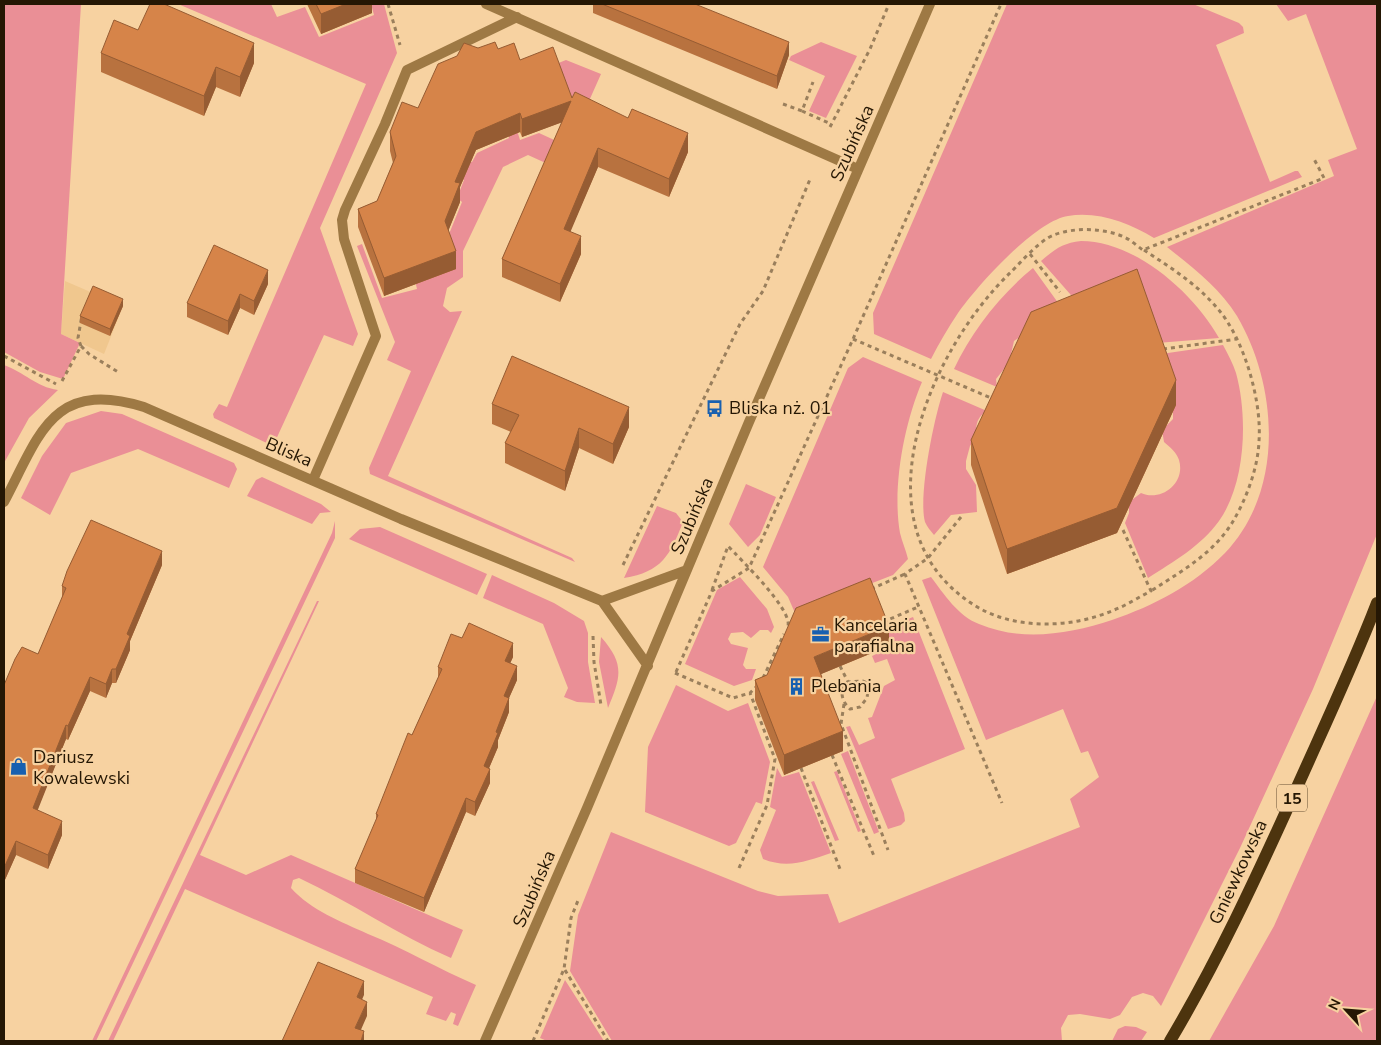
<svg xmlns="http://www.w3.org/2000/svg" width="1381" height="1045" viewBox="0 0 1381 1045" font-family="'Nunito Sans',sans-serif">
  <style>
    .built { fill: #f0c78e }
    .green { fill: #ea8f96 }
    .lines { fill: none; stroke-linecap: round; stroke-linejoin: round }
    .path { stroke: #9a7f5c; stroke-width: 3; stroke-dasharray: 4 4; stroke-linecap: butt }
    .street { stroke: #9e7944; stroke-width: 10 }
    .primary { stroke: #4d340e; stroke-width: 12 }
    .wall { fill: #b8723f }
    .shaded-wall { fill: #965c33 }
    .building { fill: #d68449; stroke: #965c33 }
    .labels { text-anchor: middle; stroke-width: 4.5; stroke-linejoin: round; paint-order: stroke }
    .shield { fill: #f7d2a1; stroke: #644f33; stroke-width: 1 }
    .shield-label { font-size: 16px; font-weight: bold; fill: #251704 }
    .street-label { font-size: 18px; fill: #251704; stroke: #f7d2a1 }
    .poi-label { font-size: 18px; fill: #251704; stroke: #f7d2a1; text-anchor: start }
  </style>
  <rect width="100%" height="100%" fill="#f7d2a1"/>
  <path class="built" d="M65 281 123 306 104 354 61 334Z"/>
  <path class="green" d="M4 4H81L61 334 80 343 63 379 40 372 4 352Z
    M178 4H271L277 17 305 7 319 37 374 15 371 4H384L397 53 320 228 358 334 353 346 324 335 273 446 214 418 213 414 219 404 227 407 366 84Z
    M1007 4H1193L1239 23 1243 27 1244 33 1216 45 1270 182 1295 171H1298L1302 177 1154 238C1129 223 1098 211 1068 216 1035 221 977 286 958 313 948 328 939 343 931 359L874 334 873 313Z
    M1276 4H1377V534L1313 689 1240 848 1161 1006 1153 996 1143 993 1132 997 1120 1015 1110 1019 1080 1014 1068 1015 1061 1028 1062 1041H612L570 971 578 915 611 832 758 891 778 896 828 894 839 923 1080 827 1070 799 1099 777 1088 751 1081 753 1063 709 986 740 922 580 931 577C944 594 958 616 979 624 1021 642 1070 634 1112 620 1153 606 1194 585 1225 553 1285 490 1278 386 1237 316 1220 288 1192 267 1167 247L1334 176 1328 160 1357 149 1306 14 1288 21Z
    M821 42 857 56 826 118 809 111 825 76 789 60 791 56Z
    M566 60 601 74 589 101 591 108 586 122V142L568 146 550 165 528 155 503 167 463 251V277L447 288 443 306 450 312 462 311 388 476 572 558 575 562 370 474 369 468 411 371 387 360 395 342 357 246 362 244 382 298 417 289 414 276 454 258 447 239 462 202 457 198 464 180 461 178 469 161 472 162 477 153 509 138 506 130 516 127 520 140 539 133 563 144 579 110 571 106 556 64Z
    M1081 241C1135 241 1193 292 1219 338L1157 343 1085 311 1041 261C1055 249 1063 243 1081 241Z
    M1033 268 1069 318 1029 331 1014 341 1009 363 996 379 997 387 954 369C972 331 1000 295 1033 268Z
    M1223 345C1228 354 1233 364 1236 373 1248 416 1246 483 1219 521 1201 546 1173 562 1148 578L1125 523 1129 513V502L1141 493C1161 502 1186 483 1179 460 1177 453 1170 447 1164 442L1162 430 1173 419V404L1161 354Z
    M863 357 922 382C904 424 892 488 900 533 902 542 906 550 908 559L893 575 795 613 788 597 763 567 848 368Z
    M4 365C24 372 36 387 58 390L29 418 4 463Z
    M943 392 987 411C977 417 975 425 977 436L970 446 966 461V469L976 485 977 512 951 515 934 535C931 531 927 527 925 522 918 496 934 418 943 392Z
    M101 411 122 414 234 463 237 469 229 488 138 449 71 473 50 515 21 498 42 456 66 423Z
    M262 477 321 504 331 512 320 513 312 524 247 496 256 480Z
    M746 484 776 497 760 535 748 547 729 524Z
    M657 506 676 513 683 522C670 555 662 572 624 578Z
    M335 521V538L96 1041H92L332 533Z
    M380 527 487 574 477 595 349 539 360 529Z
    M492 575 554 603 584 621 588 633V662L595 703 577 702 564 697 568 688 543 624 483 598Z
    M740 577 767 609 774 627 771 633 768 630H760L751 638 743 632 731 633 728 639 731 644 748 648 743 665 746 669H756L752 680 734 686 685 664 717 590Z
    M317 601H319L200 855 246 875 291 855 463 930 451 958C398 935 351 902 299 878L293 880 291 888C312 911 340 921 368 934 405 949 439 969 476 985L458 1026 453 1024 456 1014 451 1012 446 1021 426 1014 433 997 185 889 113 1041H108Z
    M913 617 965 749 891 779 904 813 905 821 901 825 888 829 846 727 850 726 859 745 875 738 868 718 872 717 884 686 895 680 887 659 875 663 872 656 891 647 885 628Z
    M601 637C625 664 621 677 608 708L599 662Z
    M676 685 728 711 748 703 770 762 762 804 756 802 736 843 729 846 645 812 648 747Z
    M1377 696V1041H1209L1274 926Z
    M848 751 879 832 874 834 841 754Z
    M777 768 782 777 799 772 831 853C807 861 788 869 763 859L760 850 776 810 770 807Z
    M837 771 861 831 858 832 834 772Z
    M814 781 839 840 835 841 811 782Z
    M565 980 604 1041H547L540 1038Z
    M1125 1026 1136 1027 1147 1032 1141 1041H1112L1118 1029Z"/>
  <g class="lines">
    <path class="path" d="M388 4 400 45
      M783 104 802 111 813 82
      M802 111 831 124
      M830 127 870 49 889 4
      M1144 250C1171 268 1197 284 1218 309 1244 339 1262 401 1259 441 1258 468 1246 500 1232 523 1213 554 1180 572 1151 591
      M1030 254 1060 292
      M853 339 991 398
      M81 346 78 338 82 315
      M1163 349 1237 339
      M4 356 56 384
      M62 381 81 346 89 354 118 372
      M961 517 928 558 905 574 1002 803
      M1123 530 1151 591C1139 597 1127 605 1114 610 1073 628 1018 630 979 608 850 533 928 351 1011 272 1021 262 1041 239 1054 235 1074 227 1104 228 1124 237 1131 240 1137 246 1143 250L1324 178 1313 157
      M623 565 740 324 763 291 811 177
      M871 589 905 574
      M712 590 728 546C741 560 792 609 788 626
      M883 622 918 607
      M593 636 594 662 601 705
      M840 666 848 682C838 690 842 702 850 709L860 707 867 698 869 684 863 681 848 682
      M676 672 712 591 749 568 853 339 1001 4
      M675 673 733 698 750 693 756 687
      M763 678 784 634
      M844 704 841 724 888 850
      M832 755 874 856
      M801 768 840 869
      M739 868 767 805 775 759 750 693
      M565 970 608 1041
      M533 1041 564 969 571 918 579 898"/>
    <path class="street" d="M486 4 858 169
      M313 480 376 336 344 239 342 220 345 210 385 124 407 70 517 17
      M4 502C40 434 52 379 144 407L401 519 602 601 648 666
      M602 601 687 570
      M485 1041 587 808 749 422 930 4"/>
    <path class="primary" d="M1170 1041C1217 962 1256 878 1294 794 1322 731 1352 668 1377 603"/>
  </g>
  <path class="wall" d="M307 4H372V13L321 34Z
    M593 4H695L789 55 777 89 593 13Z
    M138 30 254 63 240 97 216 87 204 116 101 72V53Z
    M478 48 498 49 520 60 572 98 688 152 669 197 598 167 570 231 581 254 560 302 502 277V259L562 122 522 137 520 132 476 150 460 187V202L448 231 456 269 384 296 358 227V209L377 201 393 163 390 151V132L418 108Z
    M268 284 254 315 240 308 228 335 187 317V303Z
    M123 306 110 336 80 323V316Z
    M492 404 629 427 613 464 579 448 565 491 505 463V443L511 432 492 424Z
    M1176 405 1117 533 1007 574 971 465V440Z
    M162 565 130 641V650L116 683H112L106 698 90 691 68 740 66 739 37 810 62 835 48 869 16 855 4 882V685L38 654 62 599V586Z
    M889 646 821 674 843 751 784 775 755 700V680Z
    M513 657 510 663 517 680 509 698V712L498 740V747L489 768 490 783 475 816 466 812 424 912 355 883V869L376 822V814L438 678V667Z"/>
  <path class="shaded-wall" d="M346 4H372V13L321 34V14Z
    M789 42V55L777 89V76Z
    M254 43V63L240 97V77Z
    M216 67V87L204 116V96Z
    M571 101V119L522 137V119Z
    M520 113V132L476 150 460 187V202L445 239V221L455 182 476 132Z
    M688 133V152L669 197V179Z
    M598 148V167L564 247V229Z
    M581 236V254L560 302V284Z
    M456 251V269L384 296V278Z
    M268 270V284L254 315V301Z
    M240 294V308L228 335V321Z
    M123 299V306L110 336V329Z
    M1176 380V405L1117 533 1007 574V549Z
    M629 407V427L613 464V444Z
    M579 428V448L565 491V471Z
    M162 551V565L130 641V650L116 683V669L127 634Z
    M889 626V646L814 677V657Z
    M513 643V657L505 675V661Z
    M517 666V680L509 698V712L498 740V747L484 780V766L496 732 504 696Z
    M112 669V683L106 698V684Z
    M90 677V691L68 740V726Z
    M66 725V739L33 822V808Z
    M843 731V751L784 775V755Z
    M490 769V783L475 816V802Z
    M466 798V812L424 912V898Z
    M62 821V835L48 869V855Z
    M16 841V855L4 882V868Z
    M364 981V995L357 1011V997Z
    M367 1002V1016L356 1041 355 1028Z
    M364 1031V1041H361Z"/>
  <path class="building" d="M150 4H164L254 43 240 77 216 67 204 96 101 53 114 20 138 30Z
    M316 4H346L321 14Z
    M602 4H695L789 42 777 76Z
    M495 42 498 49 514 43 520 60 553 47 572 98 575 92 628 118 632 109 688 133 669 179 598 148 564 229 581 236 560 284 502 259 571 101 522 119 520 113 476 132 455 182 460 183 445 221 456 251 384 278 358 209 377 201 396 156 390 132 402 102 418 108 438 64 457 56 464 43 478 48Z
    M214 245 268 270 254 301 240 294 228 321 187 303Z
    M1137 269 1176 380 1117 508 1007 549 971 440 1031 312Z
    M93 286 123 299 110 329 80 316Z
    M512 356 629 407 613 444 579 428 565 471 505 443 519 415 492 404Z
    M91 520 162 551 127 634 130 636 116 669H112L106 684 90 677 68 726 66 725 33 808 62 821 48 855 16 841 4 868V685L15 659 22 647 38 654 66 588 62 586 67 571Z
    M870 578 889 626 814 657 843 731 784 755 755 680 767 675 796 608Z
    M469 623 513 643 505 661 517 666 504 696 509 698 496 732 498 733 484 766 490 769 475 802 466 798 424 898 355 869 378 815 376 814 408 733 412 735 442 669 438 667 451 634 462 638Z
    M318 962 364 981 357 997 367 1002 355 1028 364 1031 361 1041H282Z"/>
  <defs>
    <symbol id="bus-bare" viewBox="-9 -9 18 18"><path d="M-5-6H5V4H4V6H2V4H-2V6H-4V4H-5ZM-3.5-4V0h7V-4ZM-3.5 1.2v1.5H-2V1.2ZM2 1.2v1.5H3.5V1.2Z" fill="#1860b0" stroke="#f7d2a1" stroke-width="2.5" paint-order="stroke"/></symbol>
    <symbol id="office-bare" viewBox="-9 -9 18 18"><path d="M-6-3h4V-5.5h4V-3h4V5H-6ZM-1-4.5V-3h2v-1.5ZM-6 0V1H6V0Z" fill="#1860b0" stroke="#f7d2a1" stroke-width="2.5" paint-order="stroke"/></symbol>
    <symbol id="building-bare" viewBox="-9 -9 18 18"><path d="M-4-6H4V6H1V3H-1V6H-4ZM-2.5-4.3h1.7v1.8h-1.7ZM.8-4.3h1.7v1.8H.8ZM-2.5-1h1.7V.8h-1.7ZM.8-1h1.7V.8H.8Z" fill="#1860b0" stroke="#f7d2a1" stroke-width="2.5" paint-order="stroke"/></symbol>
    <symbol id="shop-bare" viewBox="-9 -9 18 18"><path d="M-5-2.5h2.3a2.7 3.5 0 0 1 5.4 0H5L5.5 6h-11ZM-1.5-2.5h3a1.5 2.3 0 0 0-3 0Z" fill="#1860b0" stroke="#f7d2a1" stroke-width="2.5" paint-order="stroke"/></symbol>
  </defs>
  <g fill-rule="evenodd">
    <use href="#bus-bare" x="702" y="396" width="25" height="25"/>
    <use href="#office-bare" x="808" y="622" width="25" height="25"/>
    <use href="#building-bare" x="784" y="674" width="25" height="25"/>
    <use href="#shop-bare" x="6" y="754" width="25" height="25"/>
  </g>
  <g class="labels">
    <rect class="shield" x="1277" y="784.5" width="30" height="27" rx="4"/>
    <g class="shield-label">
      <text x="1292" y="804">15</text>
    </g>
    <g class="street-label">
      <text transform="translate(852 143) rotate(-66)" y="6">Szubińska</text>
      <text transform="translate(289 452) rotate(23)" y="6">Bliska</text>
      <text transform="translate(692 516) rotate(-67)" y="6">Szubińska</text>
      <text transform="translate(1238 872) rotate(-65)" y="6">Gniewkowska</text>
      <text transform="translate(534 889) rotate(-67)" y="6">Szubińska</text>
    </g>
    <g class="poi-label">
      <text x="729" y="414">Bliska nż. 01</text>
      <text x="834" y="631">Kancelaria<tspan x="834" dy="21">parafialna</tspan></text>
      <text x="811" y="692">Plebania</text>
      <text x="33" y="763">Dariusz<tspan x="33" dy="21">Kowalewski</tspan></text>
    </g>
  </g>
  <rect width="1381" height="1045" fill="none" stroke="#251704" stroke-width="10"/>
  <g transform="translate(1346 1010) rotate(296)" stroke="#f7d2a1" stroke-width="4" paint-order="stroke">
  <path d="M0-4L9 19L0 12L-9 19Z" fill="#251704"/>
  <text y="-8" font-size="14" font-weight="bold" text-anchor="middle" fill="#251704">N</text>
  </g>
</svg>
